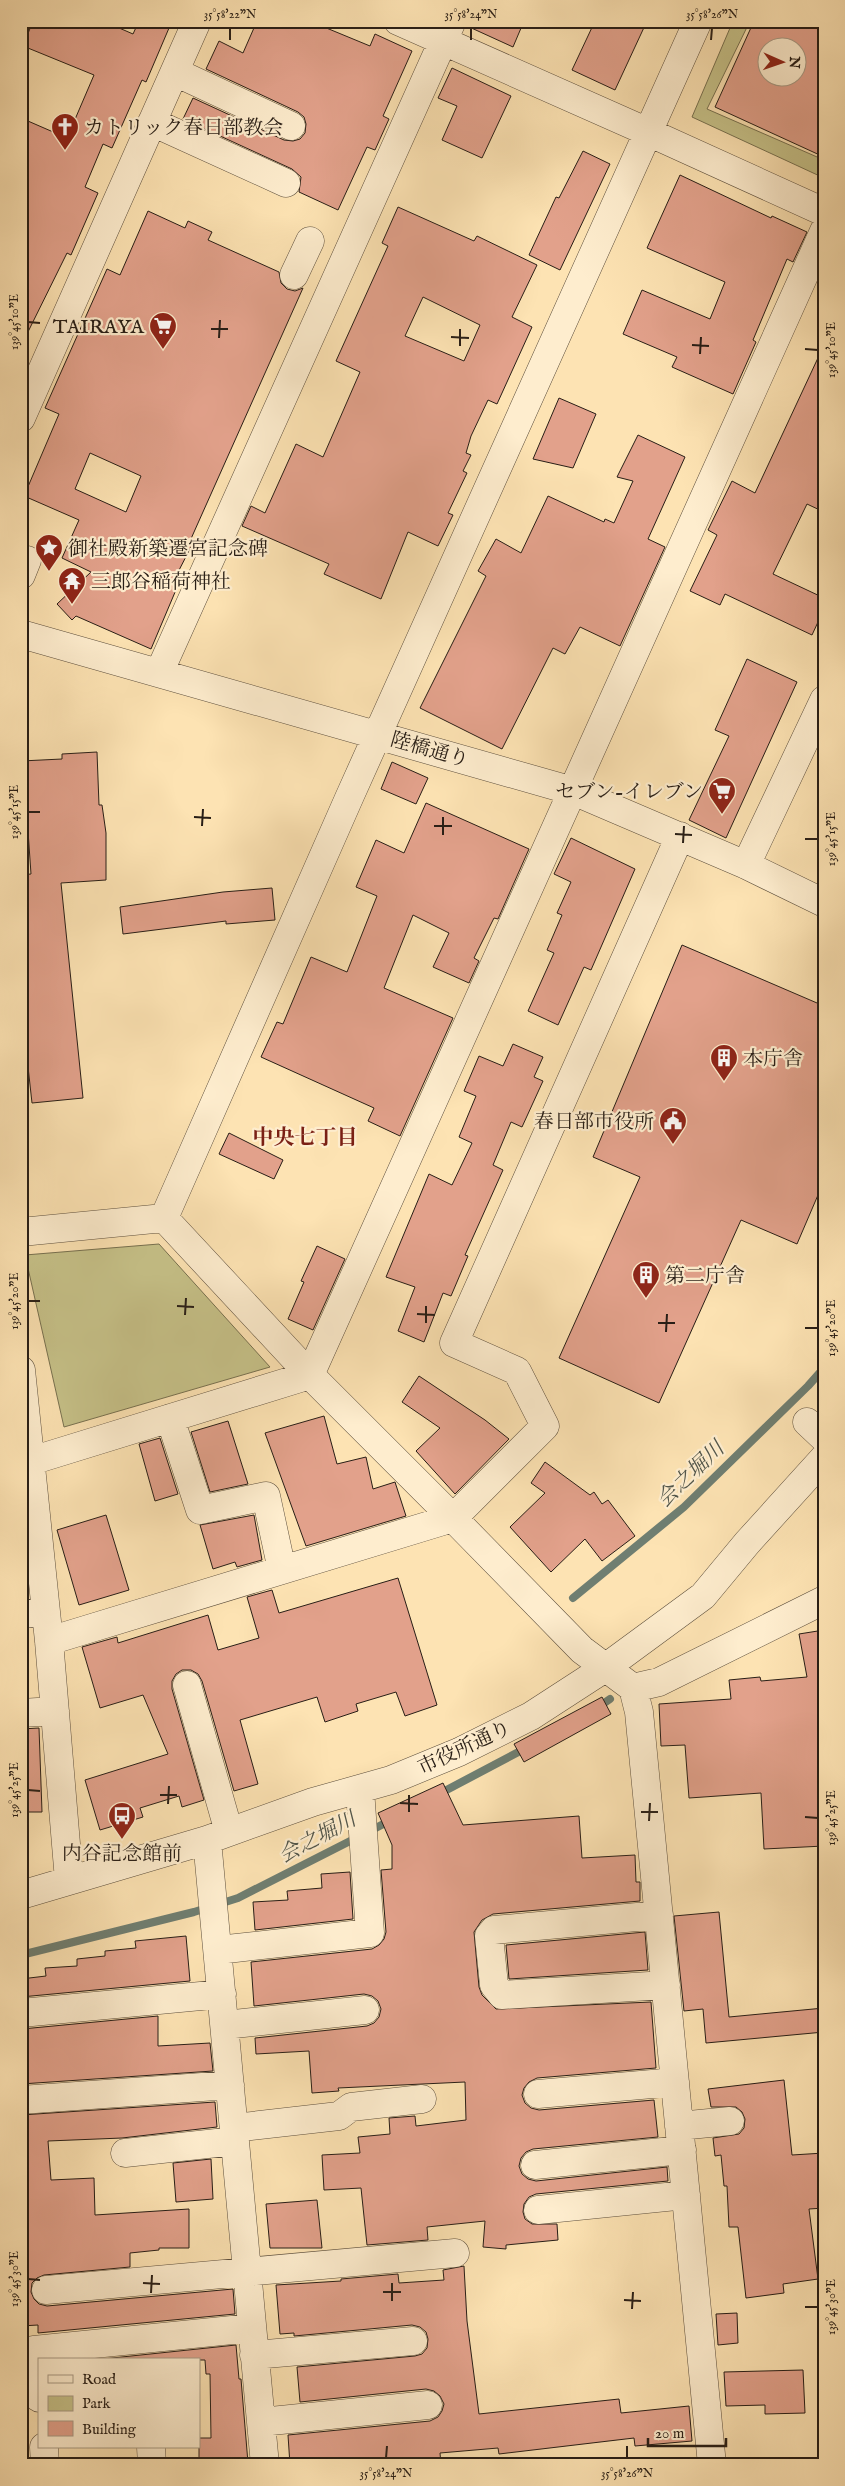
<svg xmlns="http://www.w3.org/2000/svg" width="845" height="2486" viewBox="0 0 845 2486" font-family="'IM FELL English','Noto Serif JP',serif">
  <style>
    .green { fill: #c6c188; stroke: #77704f }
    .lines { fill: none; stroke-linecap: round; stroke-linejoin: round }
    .stream { stroke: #6f7e71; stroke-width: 8 }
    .building { fill: #e2a18b; stroke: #281e16; fill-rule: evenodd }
    .minor-casing { stroke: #5d4f3d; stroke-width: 29 }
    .minor { stroke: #feedce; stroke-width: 28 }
    .ticks { fill: none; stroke: #281e16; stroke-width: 2 }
    .labels { text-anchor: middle; stroke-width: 4.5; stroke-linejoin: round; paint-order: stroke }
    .poi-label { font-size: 20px; fill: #281e16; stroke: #feedce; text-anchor: start }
    .street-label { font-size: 20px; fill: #281e16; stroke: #feedce }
    .neighbourhood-label { font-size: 21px; font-weight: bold; fill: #7a1f14; stroke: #feedce }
    .water-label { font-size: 21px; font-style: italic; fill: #52564b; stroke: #feedce }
    .neatline { fill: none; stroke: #281e16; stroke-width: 2 }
    .ticks-label { font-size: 12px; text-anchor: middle; fill: #281e16 }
  </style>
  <rect width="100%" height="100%" fill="#fde3b3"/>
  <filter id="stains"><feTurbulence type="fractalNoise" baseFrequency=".004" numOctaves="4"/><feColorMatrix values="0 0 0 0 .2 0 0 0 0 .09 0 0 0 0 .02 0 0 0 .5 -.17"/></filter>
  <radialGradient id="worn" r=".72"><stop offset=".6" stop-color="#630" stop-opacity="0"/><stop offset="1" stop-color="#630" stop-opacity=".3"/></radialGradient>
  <path class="green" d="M733 21H750L707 109 824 160V178L692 117Z
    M159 1244 270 1367 64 1427 25 1255Z"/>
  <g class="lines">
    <path class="stream" d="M573 1598 684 1507 808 1386 824 1368
      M597 1708 610 1699
      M439 1794 526 1748
      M368 1832 391 1820
      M21 1955 194 1912 238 1898 358 1837"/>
  </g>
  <path class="building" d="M33 21H103L133 34 139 21H172L146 82 142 80 112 148 103 144 85 187 98 193 71 255 67 253 21 346V118L67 138 94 75 23 46Z
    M257 21H326L324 27 370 46 375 34 412 51 383 116 389 119 375 150 367 147 338 210 299 192 301 177 292 169 183 119 193 98 284 140 293 141 300 139 305 133 306 124 304 117 298 112 206 69 219 41 243 53Z
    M467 21H524L513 47 467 26Z
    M595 21H647L615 90 572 70Z
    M754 21H824V157L715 107ZM768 48H798V78H768Z
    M452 68 511 96 482 158 442 140 457 106 438 98Z
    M583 151 610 164 560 270 529 255 556 197 559 198Z
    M680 175 771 218 772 216 807 232 793 262 787 259 753 340 756 342 733 394 672 367 677 357 623 334 642 290 710 319 725 282 647 248Z
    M398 207 474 241 477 236 537 265 512 317 532 327 497 404 488 400 471 436 466 453 471 455 463 471 467 473 448 513 453 515 438 546 408 532 381 599 324 574 329 564 242 526 251 506 265 513 296 444 323 457 360 372 336 361 388 246 382 243ZM423 297 480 325 464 361 405 336Z
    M148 211 185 228 188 221 212 232 208 240 279 272 281 283 287 289 295 291 303 288 190 541 193 543 176 576 181 578 151 649 76 616 72 620 57 604 91 572 62 558 79 520 24 496 59 414 45 408 107 269 120 275ZM90 453 141 476 126 512 75 489Z
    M824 345V512L807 504 773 574 824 598V609L812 635 725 594 720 605 690 591 717 535 708 530 732 481 755 493Z
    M559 398 596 414 573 468 533 459Z
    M638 435 685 457 648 539 665 547 620 646 580 627 565 654 553 648 502 749 420 708 486 576 478 571 496 539 521 553 548 496 604 522 605 519 614 523 633 481 617 477Z
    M747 659 797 682 726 838 689 820 729 736 715 730Z
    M97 752 99 805H102L106 833V880L61 883 83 1098 32 1103 21 1003V875L31 874 25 788H22L21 761 62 759V754Z
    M392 762 428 778 416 804 381 789Z
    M426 803 529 849 498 919 494 918 474 958 479 961 469 983 433 967 449 933 413 915 384 988 453 1018 400 1136 368 1121 374 1108 261 1057 277 1022 283 1024 311 957 347 972 377 896 356 887 376 840 404 853Z
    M571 838 635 869 591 970 584 967 558 1025 528 1011 554 953 547 950 562 915 557 913 571 882 554 874Z
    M272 888 275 920 226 924V921L123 934 120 907 223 892Z
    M682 945 824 1006V1181L797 1244 741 1220 659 1403 559 1358 640 1177 593 1157Z
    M513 1044 543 1057 534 1077 543 1081 522 1127 511 1122 493 1165 503 1170 465 1255 468 1256 451 1296 443 1293 424 1342 398 1331 415 1287 386 1277 429 1174 452 1185 472 1143 459 1137 476 1096 464 1091 479 1056 503 1066Z
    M229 1133 283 1160 274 1179 219 1154Z
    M317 1246 345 1259 313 1330 288 1319 304 1282 301 1281Z
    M419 1376 485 1420 509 1439 455 1494 416 1451 440 1428 402 1402Z
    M324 1416 337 1464 366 1457 373 1489 395 1482 406 1516 306 1546 265 1433Z
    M228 1421 248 1484 210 1492 191 1432Z
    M160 1438 178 1494 155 1501 139 1444Z
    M545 1462 590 1495 594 1492 602 1504 608 1500 635 1536 602 1561 585 1539 551 1572 510 1527 545 1493 531 1483Z
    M106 1515 129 1590 79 1605 57 1530Z
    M254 1515 262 1560 237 1567 235 1562 213 1569 200 1525Z
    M398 1578 437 1705 405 1716 396 1692 356 1704 358 1711 325 1722 317 1697 240 1720 258 1784 234 1791 202 1681 198 1674 191 1670H182L176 1674 172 1681V1689L204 1800 182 1807 179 1796 140 1808 143 1817 100 1830 85 1780 168 1754 143 1695 100 1708 82 1647 117 1637 118 1643 208 1615 218 1650 259 1638 247 1597 272 1590 279 1613Z
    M824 1630V1710L818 1711 824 1772V1846L764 1849 761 1793 689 1798 685 1745 661 1746 659 1704 731 1699 729 1680 760 1677 761 1681 807 1677 799 1634Z
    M602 1697 611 1714 524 1762 514 1744Z
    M39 1728 42 1812H21V1729Z
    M443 1783 463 1825 579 1816 582 1858 635 1855 636 1882H640V1901L493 1914 482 1920 474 1932 479 1987 482 1995 496 2009 651 2002 656 2068 537 2078 529 2082 524 2088 522 2095 525 2103 531 2108 539 2110 654 2100 658 2137 533 2149 526 2152 521 2158 519 2166 522 2174 528 2179 536 2181 667 2167 668 2181 536 2194 529 2197 524 2204 523 2212 525 2219 532 2224H557L558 2240 506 2245V2249L483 2247 485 2221 427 2227 428 2240 367 2245 361 2188 324 2190 322 2155 360 2153 358 2137 390 2134 389 2118 415 2116 416 2126 466 2120 465 2082 338 2088 339 2091 312 2093 309 2051 256 2054 255 2038 367 2026 374 2023 379 2017 381 2009 378 2001 372 1996 364 1994 254 2006 251 1962 372 1949 379 1945 384 1939 386 1932 381 1870 392 1869V1845L378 1813Z
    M350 1872 353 1919 255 1930 253 1902 288 1900 287 1891 322 1888 321 1874Z
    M719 1912 729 2017 824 2008V2032L706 2043 703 2009 684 2011 674 1916Z
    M645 1932 648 1970 509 1979 506 1945Z
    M186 1936 190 1981 21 1997V1979L46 1976 45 1968 77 1966V1959L105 1956V1951L136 1948 135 1941Z
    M158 2016V2046L210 2043 213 2071 21 2084 22 2029Z
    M784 2080 792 2155 824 2153V2208L809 2209 818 2279 783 2284 784 2293 746 2298 738 2227H729L727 2186H724L721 2155 715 2156 713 2138 739 2134 744 2128 745 2119 742 2112 736 2107H711L708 2089Z
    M215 2102 217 2127 122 2138 48 2141 51 2180 94 2178 95 2215 189 2209V2248H159V2250L130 2253V2267L44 2275 37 2278 32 2283 31 2292 34 2299 39 2304 47 2306 233 2289 235 2314 38 2333V2325L21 2326V2115Z
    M211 2159 213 2199 176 2202 173 2163Z
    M317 2200 322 2248H270L266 2204Z
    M464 2266 467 2321 479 2414 619 2399 621 2413 689 2406 692 2441 635 2446 634 2438 499 2454 498 2448 440 2453 441 2465H290L288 2435 430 2421 438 2417 442 2411 444 2404 440 2396 434 2391 426 2389 300 2402 297 2367 415 2356 422 2354 427 2348 428 2339 426 2332 420 2327 412 2325 294 2336V2333L280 2334 276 2285 341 2281V2279L398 2274 399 2283 444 2280 443 2270Z
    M737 2313 738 2343 718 2345 716 2314Z
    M236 2345 239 2379H241L248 2463H199V2438H211L210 2374H206L205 2360H93Z
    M803 2370 805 2413 765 2414V2405L726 2406 724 2372Z"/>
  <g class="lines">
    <defs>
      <path id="minor" d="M398 21 648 132 824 212
        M175 72 291 126
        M152 122 286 183
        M294 275 310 241
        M21 418 197 21
        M21 575 27 560
        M21 634 573 791 746 865 824 903
        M159 673 452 21
        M746 865 824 700
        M164 1218 310 1375 453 1518 582 1650 633 1688 639 1712 712 2465
        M164 1218 349 798 698 21
        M21 1232 164 1218
        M21 1370 49 1641 69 1880
        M170 1418 200 1510 266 1496 282 1570
        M807 1422 824 1438
        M31 1461 310 1375 824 231
        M21 1614 46 1612
        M49 1641 453 1518 545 1426 517 1371 454 1343 680 836
        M187 1685 229 1832
        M633 1688 659 1682 824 1600
        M21 1713 55 1711
        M207 1840 265 2465
        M21 1895 207 1840 313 1802 391 1780 459 1752 531 1716 605 1668 703 1596 747 1543 824 1458
        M659 1915 494 1930 489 1936 494 1985 502 1995 666 1985
        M218 1950 370 1933 360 1789
        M21 2013 222 1994
        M225 2025 365 2010
        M538 2094 675 2082
        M21 2100 230 2085
        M679 2126 730 2121
        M234 2128 339 2116 351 2107 422 2099
        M125 2153 235 2141
        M535 2165 682 2150
        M538 2210 686 2195
        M46 2290 455 2253
        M254 2355 413 2341
        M39 2398 34 2350 252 2328
        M261 2422 428 2405
        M44 2447 45 2465
        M151 2447 152 2465"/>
    </defs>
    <use href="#minor" class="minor-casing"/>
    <use href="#minor" class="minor"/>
  </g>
  <path class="ticks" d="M230 40V28M471 40V28M711 40 712 28M28 322 40 323M211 329H228M451 337 469 338M219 338 220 320M692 345 709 346M460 346V329M805 349 818 350M700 354 701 337M28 812H40M194 817 211 818M202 826 203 809M434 826H452M675 834 692 835M443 835V817M805 839H818M683 843 684 826M28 1301H40M177 1306 194 1307M417 1314 435 1315M185 1315 186 1298M426 1323V1306M658 1323H675M805 1328H818M666 1332 667 1314M28 1790 40 1791M160 1795H177M400 1803 418 1804M168 1804 169 1786M409 1812V1795M641 1812H658M805 1817 818 1818M649 1821 650 1803M28 2279 40 2280M143 2283 160 2284M383 2292H401M151 2293 152 2275M624 2300 641 2301M392 2301V2283M805 2307H818M632 2309 633 2292M386 2458 387 2446M627 2458V2446"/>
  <defs>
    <symbol id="church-pin" viewBox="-11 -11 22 30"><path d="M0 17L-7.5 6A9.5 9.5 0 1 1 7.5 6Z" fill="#8f2418" stroke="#feedce"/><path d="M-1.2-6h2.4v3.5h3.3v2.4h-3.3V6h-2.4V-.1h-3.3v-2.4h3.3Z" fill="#fff"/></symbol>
    <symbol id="supermarket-pin" viewBox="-11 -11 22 30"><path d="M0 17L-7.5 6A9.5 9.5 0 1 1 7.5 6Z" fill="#8f2418" stroke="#feedce"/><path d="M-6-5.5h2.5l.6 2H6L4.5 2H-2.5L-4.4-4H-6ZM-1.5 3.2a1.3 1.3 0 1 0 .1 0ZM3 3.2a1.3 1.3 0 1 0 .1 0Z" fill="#fff"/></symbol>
    <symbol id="sight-pin" viewBox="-11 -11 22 30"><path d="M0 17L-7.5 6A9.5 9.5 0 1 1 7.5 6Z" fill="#8f2418" stroke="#feedce"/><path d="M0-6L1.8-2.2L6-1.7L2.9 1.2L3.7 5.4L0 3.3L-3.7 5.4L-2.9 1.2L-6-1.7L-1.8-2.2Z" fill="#fff"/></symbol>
    <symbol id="temple-pin" viewBox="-11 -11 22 30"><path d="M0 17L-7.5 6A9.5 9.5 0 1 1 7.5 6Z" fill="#8f2418" stroke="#feedce"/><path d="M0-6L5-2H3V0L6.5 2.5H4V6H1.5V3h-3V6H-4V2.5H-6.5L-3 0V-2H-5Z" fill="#fff"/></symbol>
    <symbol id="building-pin" viewBox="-11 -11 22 30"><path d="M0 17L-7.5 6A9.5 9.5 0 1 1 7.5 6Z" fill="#8f2418" stroke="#feedce"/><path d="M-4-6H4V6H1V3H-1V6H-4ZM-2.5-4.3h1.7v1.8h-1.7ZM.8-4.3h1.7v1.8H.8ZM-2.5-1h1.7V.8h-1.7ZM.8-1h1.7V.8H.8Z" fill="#fff"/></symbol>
    <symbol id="civic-pin" viewBox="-11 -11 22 30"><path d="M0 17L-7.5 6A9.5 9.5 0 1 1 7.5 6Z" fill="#8f2418" stroke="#feedce"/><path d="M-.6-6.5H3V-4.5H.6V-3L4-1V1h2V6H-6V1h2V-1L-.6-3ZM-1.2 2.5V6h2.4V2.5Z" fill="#fff"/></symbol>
    <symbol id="bus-pin" viewBox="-11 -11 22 30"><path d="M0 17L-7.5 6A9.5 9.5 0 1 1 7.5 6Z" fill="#8f2418" stroke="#feedce"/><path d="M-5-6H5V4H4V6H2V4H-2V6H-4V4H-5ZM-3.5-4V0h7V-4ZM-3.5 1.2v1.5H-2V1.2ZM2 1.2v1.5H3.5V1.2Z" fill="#fff"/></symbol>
  </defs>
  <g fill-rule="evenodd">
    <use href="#church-pin" x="49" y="111" width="32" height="43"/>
    <use href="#supermarket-pin" x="147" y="310" width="32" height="43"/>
    <use href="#sight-pin" x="33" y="532" width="32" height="43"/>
    <use href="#temple-pin" x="56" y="565" width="32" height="43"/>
    <use href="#supermarket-pin" x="706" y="775" width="32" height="43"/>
    <use href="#building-pin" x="708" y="1042" width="32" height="43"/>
    <use href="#civic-pin" x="657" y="1105" width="32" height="43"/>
    <use href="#building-pin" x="630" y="1259" width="32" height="43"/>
    <use href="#bus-pin" x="106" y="1800" width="32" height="43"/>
  </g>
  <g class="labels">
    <g class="poi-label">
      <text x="84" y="134">カトリック春日部教会</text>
      <text x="144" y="333" text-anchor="end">TAIRAYA</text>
      <text x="68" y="555">御社殿新築遷宮記念碑</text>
      <text x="91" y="588">三郎谷稲荷神社</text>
      <text x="703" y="798" text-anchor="end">セブン-イレブン</text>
      <text x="743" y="1065">本庁舎</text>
      <text x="654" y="1128" text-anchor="end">春日部市役所</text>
      <text x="665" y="1282">第二庁舎</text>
      <text x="122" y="1860" text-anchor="middle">内谷記念館前</text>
    </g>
    <g class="street-label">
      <text transform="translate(430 749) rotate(16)" y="7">陸橋通り</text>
      <text transform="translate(464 1747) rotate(-25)" y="7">市役所通り</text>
    </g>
    <g class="neighbourhood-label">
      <text x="305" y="1144">中央七丁目</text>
    </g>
    <g class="water-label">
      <text transform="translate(690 1474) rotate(-44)" y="7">会之堀川</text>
      <text transform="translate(317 1837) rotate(-28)" y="7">会之堀川</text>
    </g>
  </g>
  <rect width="845" height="2486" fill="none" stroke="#fde3b3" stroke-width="55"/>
  <rect x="38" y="2358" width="162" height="90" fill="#feedce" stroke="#a89a84"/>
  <rect x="48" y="2375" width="25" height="8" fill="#feedce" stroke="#a89a84"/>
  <text x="82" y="2384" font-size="15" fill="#281e16">Road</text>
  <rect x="48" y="2396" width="25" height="15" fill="#c6c188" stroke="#a89a84"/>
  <text x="82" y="2408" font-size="15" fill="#281e16">Park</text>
  <rect x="48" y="2421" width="25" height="15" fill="#e2a18b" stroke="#a89a84"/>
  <text x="82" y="2434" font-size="15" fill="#281e16">Building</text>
  <g transform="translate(782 62) rotate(92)"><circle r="24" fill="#feedce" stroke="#a89a84"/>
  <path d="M0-4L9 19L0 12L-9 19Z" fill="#8f2418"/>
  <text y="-8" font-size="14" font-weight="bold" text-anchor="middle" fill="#281e16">N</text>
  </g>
  <path d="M648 2438v8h78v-8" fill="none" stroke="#281e16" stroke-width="2.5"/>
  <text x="655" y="2438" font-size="15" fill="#281e16" stroke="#feedce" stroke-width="4" paint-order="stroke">20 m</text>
  <rect x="28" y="28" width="790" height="2430" class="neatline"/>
  <g class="ticks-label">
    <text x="230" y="18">35°58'22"N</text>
    <text x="471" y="18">35°58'24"N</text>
    <text x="712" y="18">35°58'26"N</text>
    <text transform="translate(14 322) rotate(-90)" y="4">139°45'10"E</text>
    <text transform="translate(831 350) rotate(-90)" y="4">139°45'10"E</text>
    <text transform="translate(14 812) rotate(-90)" y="4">139°45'15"E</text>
    <text transform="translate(831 839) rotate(-90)" y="4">139°45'15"E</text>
    <text transform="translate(14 1301) rotate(-90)" y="4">139°45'20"E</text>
    <text transform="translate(831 1328) rotate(-90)" y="4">139°45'20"E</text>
    <text transform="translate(14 1790) rotate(-90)" y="4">139°45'25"E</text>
    <text transform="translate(831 1818) rotate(-90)" y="4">139°45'25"E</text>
    <text transform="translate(14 2279) rotate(-90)" y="4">139°45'30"E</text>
    <text transform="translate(831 2307) rotate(-90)" y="4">139°45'30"E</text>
    <text x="386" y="2477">35°58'24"N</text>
    <text x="627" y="2477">35°58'26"N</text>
  </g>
  <rect width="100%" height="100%" filter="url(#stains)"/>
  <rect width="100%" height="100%" fill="url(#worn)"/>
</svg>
